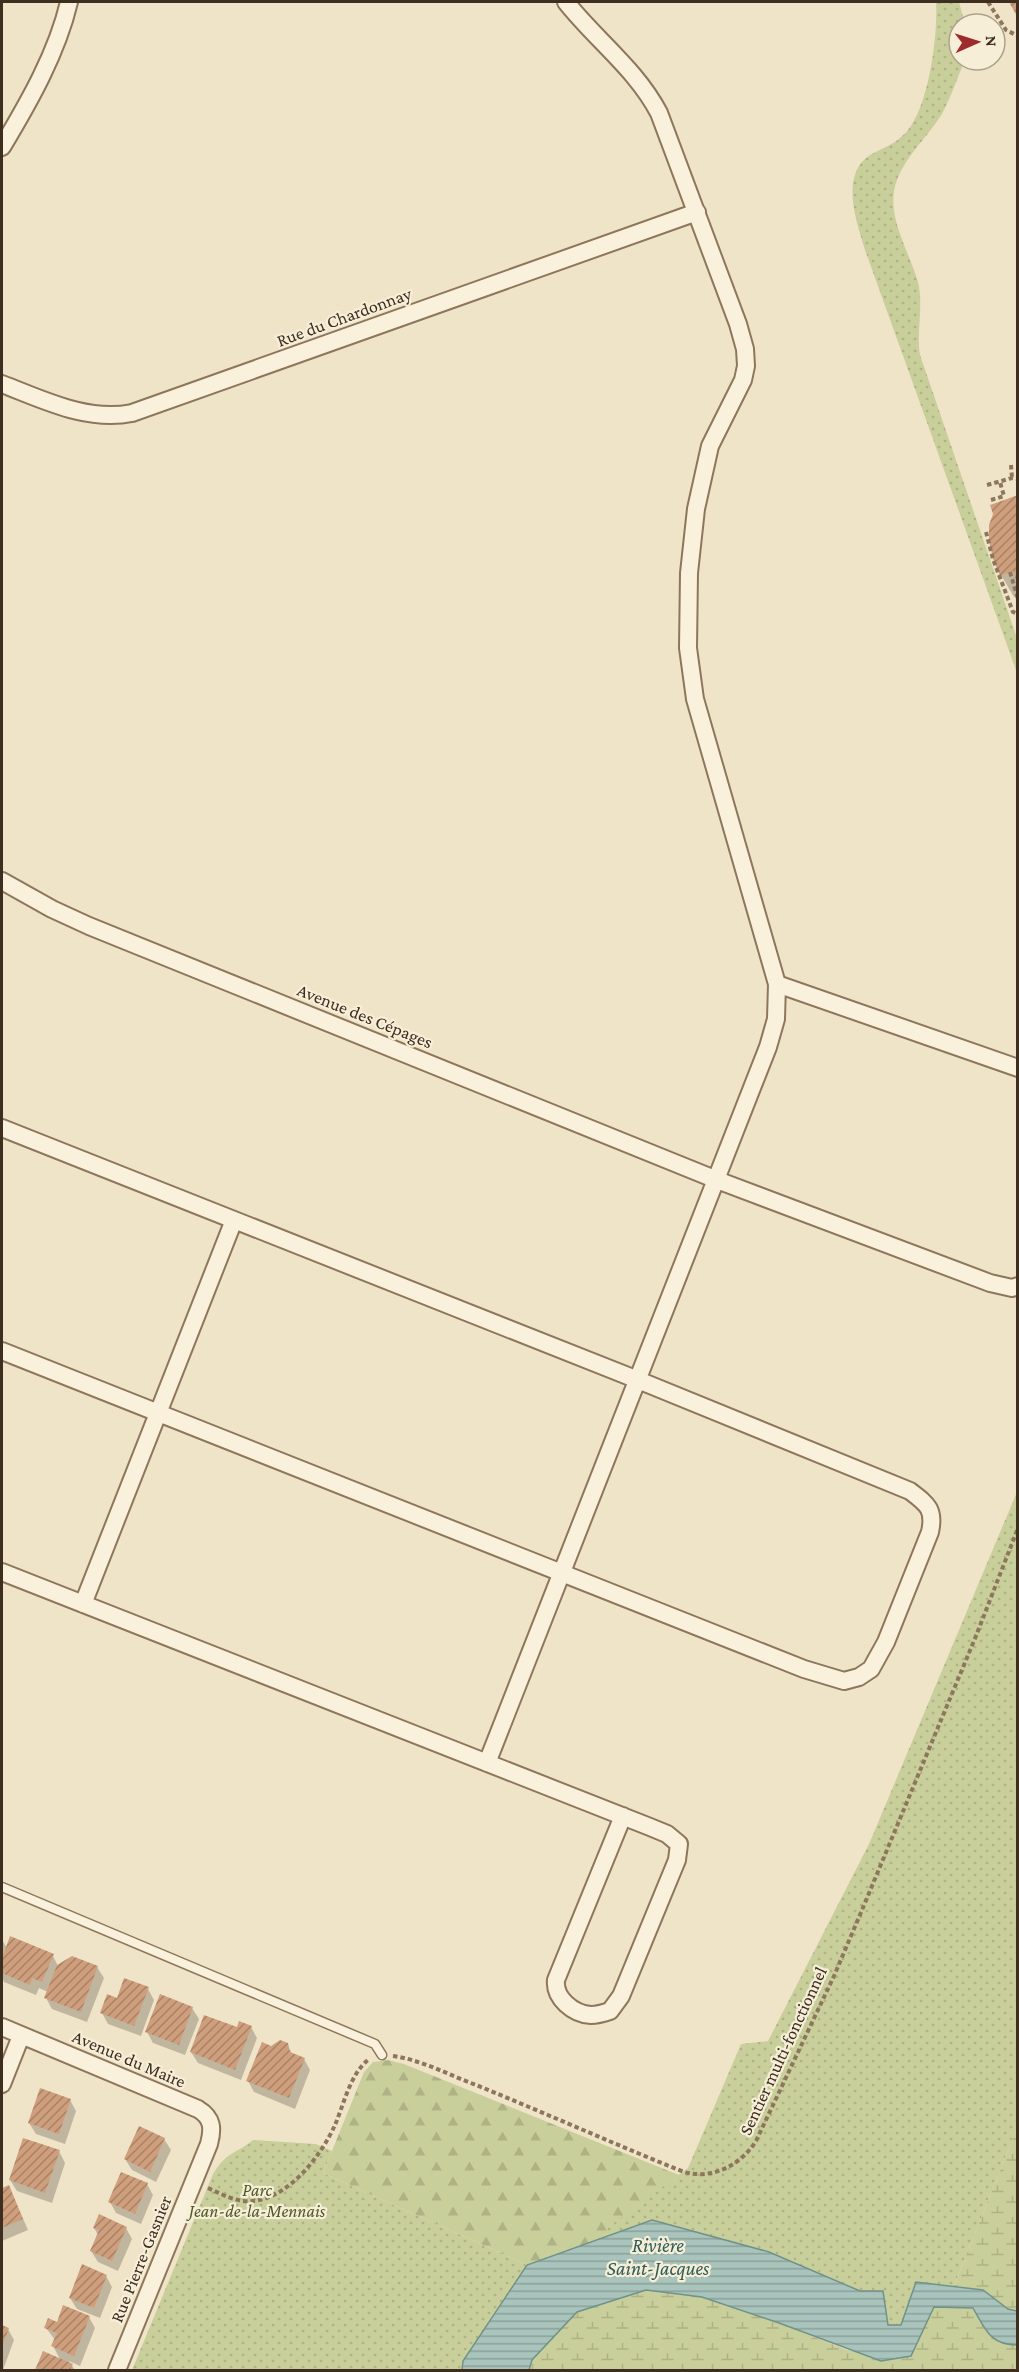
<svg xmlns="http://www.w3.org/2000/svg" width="1019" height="2372" viewBox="0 0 1019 2372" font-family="'Crimson Pro',serif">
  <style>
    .grass { fill: url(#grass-dots) }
    .forest { fill: url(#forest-firs) }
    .wetland { fill: url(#wetland-marsh) }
    .water { fill: url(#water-rules); stroke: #6f938a; stroke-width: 1.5 }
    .shadow { fill: #0003 }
    .building { fill: url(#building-hatch) }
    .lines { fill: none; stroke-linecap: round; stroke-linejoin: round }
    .lane-casing { stroke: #8d765c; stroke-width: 11 }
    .street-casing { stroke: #8d765c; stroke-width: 20 }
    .path { stroke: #8d765c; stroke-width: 4; stroke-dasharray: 4.5 3; stroke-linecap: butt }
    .lane { stroke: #faf1dc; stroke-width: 8 }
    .street { stroke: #faf1dc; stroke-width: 16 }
    .labels { text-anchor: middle; stroke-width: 4.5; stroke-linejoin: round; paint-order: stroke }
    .street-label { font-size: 18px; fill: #3d2e20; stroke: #f7eed8 }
    .park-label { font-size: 18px; font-style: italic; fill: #4d5a26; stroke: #f7eed8 }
    .water-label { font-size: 20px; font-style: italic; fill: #2f5d5a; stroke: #f7eed8 }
  </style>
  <defs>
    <pattern id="grass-dots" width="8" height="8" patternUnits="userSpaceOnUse" patternTransform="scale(1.5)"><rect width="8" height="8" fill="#c9cf9b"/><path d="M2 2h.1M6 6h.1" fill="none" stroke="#aeb285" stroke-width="1.8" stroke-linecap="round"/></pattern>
    <pattern id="forest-firs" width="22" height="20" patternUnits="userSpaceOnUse" patternTransform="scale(1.5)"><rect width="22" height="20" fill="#c9cf9b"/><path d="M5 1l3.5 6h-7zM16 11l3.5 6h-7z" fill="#aeb285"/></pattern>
    <pattern id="wetland-marsh" width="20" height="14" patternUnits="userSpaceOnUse" patternTransform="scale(1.5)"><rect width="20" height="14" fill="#c9cf9b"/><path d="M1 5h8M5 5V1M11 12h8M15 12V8" fill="none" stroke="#aeb285"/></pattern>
    <pattern id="water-rules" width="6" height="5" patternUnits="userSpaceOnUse" patternTransform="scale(1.5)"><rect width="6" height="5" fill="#a9c4bc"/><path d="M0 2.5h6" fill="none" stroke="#8ba098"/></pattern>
    <pattern id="building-hatch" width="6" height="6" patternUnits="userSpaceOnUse" patternTransform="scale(1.5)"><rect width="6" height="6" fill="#cf9f7d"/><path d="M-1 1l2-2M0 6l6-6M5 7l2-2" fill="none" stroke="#a98266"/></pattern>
  </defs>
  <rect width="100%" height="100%" fill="#f0e4c8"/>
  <path class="grass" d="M936 2H959L965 24H959V60H964L963 65C956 81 951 97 943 112 929 136 907 154 897 180 884 214 909 250 918 282 924 306 916 331 920 355L1017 638V673L865 250C857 223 839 175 870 155 886 146 895 145 908 130 929 104 938 35 936 2Z
    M1017 1492V2128L954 2286 916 2282 901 2325H887L883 2291H861L769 2252 652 2220 605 2237 606 2228 688 2168 741 2044 768 2041 869 1844Z
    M253 2140 316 2144 332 2151 323 2173 527 2265 463 2361 462 2370H132L213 2174C227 2151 236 2154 253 2140Z"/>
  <path class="forest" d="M388 2060 404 2064 679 2175 607 2228 605 2237 527 2265 323 2173 364 2072 373 2062Z"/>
  <path class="wetland" d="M1017 2128V2311L1008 2309 983 2290 954 2286Z
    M646 2290 702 2297 779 2323 847 2350 911 2356 934 2307 973 2308C985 2330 990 2345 1017 2345V2370H529L532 2360 577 2312Z"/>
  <path class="water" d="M652 2220 769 2252 860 2291H883L888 2325H901L916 2282 983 2290 1008 2309 1017 2311V2345C990 2345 985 2329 973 2308L934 2307 911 2356 881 2361 779 2323 702 2297 646 2290 577 2312 532 2360 529 2370H462L463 2361 527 2265Z"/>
  <path class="shadow" d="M1018 497V596L1014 597 1001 575Z
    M2 1939 7 1949 53 1956 58 1966 97 1967 104 1978 87 2022 52 2009 46 1998 48 1992 39 1988 36 1995 4 1982 2 1977Z
    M148 1989 154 2000 141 2036 108 2024 102 2013 118 2000Z
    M192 2008 199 2019 185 2055 153 2043 147 2032Z
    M251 2027 257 2038 241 2080 198 2063 191 2052 238 2029Z
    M287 2045 293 2055 304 2059 310 2070 295 2109 254 2092 248 2081 271 2048Z
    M70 2100 76 2111 65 2144 36 2134 29 2123Z
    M164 2139 171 2150 156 2182 132 2170 125 2159Z
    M59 2151 65 2163 52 2203 17 2191 10 2180Z
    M147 2184 153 2195 141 2224 116 2213 110 2202Z
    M9 2187 28 2230 2 2241V2189Z
    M94 2228H126L132 2239 118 2271 98 2262 91 2251 98 2235Z
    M106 2276 112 2287 100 2318 77 2309 70 2298Z
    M89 2317 95 2328 80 2366 69 2361 75 2370H36L43 2353 61 2361 53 2346 55 2340 46 2328Z
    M2 2327 8 2329 14 2340 3 2370H2Z"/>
  <path class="building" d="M1009 2H1018V18Z
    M1018 495V584H1017L1013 571 1000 576 993 559 989 541V525L993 514 990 505Z
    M10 1936 54 1954 42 1982 32 1978 30 1985 2 1973V1958Z
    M72 1956 98 1966 81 2012 44 1998 57 1965Z
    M124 1978 149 1987 134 2026 100 2013 107 1994 117 1998Z
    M160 1994 193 2007 179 2045 145 2032Z
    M204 2015 237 2027 239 2021 252 2026 235 2070 190 2052Z
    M280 2040 288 2043 290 2052 305 2058 289 2098 246 2081 262 2042 271 2046Z
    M40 2088 71 2099 59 2134 28 2123Z
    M139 2126 165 2138 150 2172 124 2159Z
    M23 2138 60 2150 45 2193 9 2180Z
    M121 2172 148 2183 135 2214 108 2202Z
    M9 2185 23 2219 2 2228V2188Z
    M99 2214 127 2227 112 2261 90 2251 99 2230 93 2228Z
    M82 2264 107 2275 94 2308 69 2298Z
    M63 2305 90 2316 74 2356 51 2346 57 2333 44 2328 48 2318 57 2322Z
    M2 2325 9 2328 2 2347Z
    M43 2351 73 2364 70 2370H35Z"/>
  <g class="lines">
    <defs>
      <path id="lane" d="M2 1887 375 2044 382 2055"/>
      <path id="street" d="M2 147C29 102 57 53 69 2
        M2 384C44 400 87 422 132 413L697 212
        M2 881 52 909 89 926 717 1180 990 1283 1012 1288 1018 1286
        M777 984 1018 1068
        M2 1128 638 1380 910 1491C927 1504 935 1509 930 1532L886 1642 871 1669 859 1677 844 1681 804 1669 2 1351
        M2 1572 650 1827 667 1834 679 1844 677 1860 621 1996 610 2011C604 2013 597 2015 591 2015 573 2014 554 1998 556 1980L623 1816
        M83 1604 234 1220
        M487 1763 768 1047 776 1019 777 984 695 699 688 648 689 573 696 509 710 446 743 380 746 366 745 349 738 324 659 113C636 69 596 40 566 2
        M2 2027 198 2109C213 2118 213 2129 209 2144L117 2370
        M2 2084 21 2036"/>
    </defs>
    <use href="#lane" class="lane-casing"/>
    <use href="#street" class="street-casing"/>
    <path class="path" d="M988 2 1006 30 1018 36
      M1011 465 1012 478
      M987 485 1012 478 1018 479
      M991 500 1004 496 1000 482
      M986 532 993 559 1013 612 1018 614
      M1010 572 1018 599
      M393 2056C422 2060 449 2075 476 2085 545 2113 614 2144 684 2172 712 2180 741 2165 756 2141L834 1976 862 1910 976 1636 1018 1528
      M208 2188C219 2193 230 2199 243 2201 284 2205 320 2158 335 2125 344 2104 350 2074 369 2059"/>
    <use href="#lane" class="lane"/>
    <use href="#street" class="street"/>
  </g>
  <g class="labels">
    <g class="street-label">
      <text transform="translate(344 317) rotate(-20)" y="6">Rue du Chardonnay</text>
      <text transform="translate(365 1016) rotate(22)" y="6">Avenue des Cépages</text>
      <text transform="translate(783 2051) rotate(-65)" y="6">Sentier multi-fonctionnel</text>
      <text transform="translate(129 2059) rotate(23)" y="6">Avenue du Maire</text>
      <text transform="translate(141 2259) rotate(-68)" y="6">Rue Pierre-Gasnier</text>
    </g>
    <g class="park-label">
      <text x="257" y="2196">Parc<tspan x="257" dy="21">Jean-de-la-Mennais</tspan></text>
    </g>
    <g class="water-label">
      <text x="658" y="2252">Rivière<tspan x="658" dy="23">Saint-Jacques</tspan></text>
    </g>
  </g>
  <rect width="1019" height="2372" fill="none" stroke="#3d2e20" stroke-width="6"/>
  <g transform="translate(977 42) rotate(87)"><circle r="28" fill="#f7eed8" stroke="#ada18e" stroke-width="1.5"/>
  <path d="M0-4.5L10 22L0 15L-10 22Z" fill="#9e2a2b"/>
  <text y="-9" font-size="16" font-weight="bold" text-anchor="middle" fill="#3d2e20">N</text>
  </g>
</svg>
